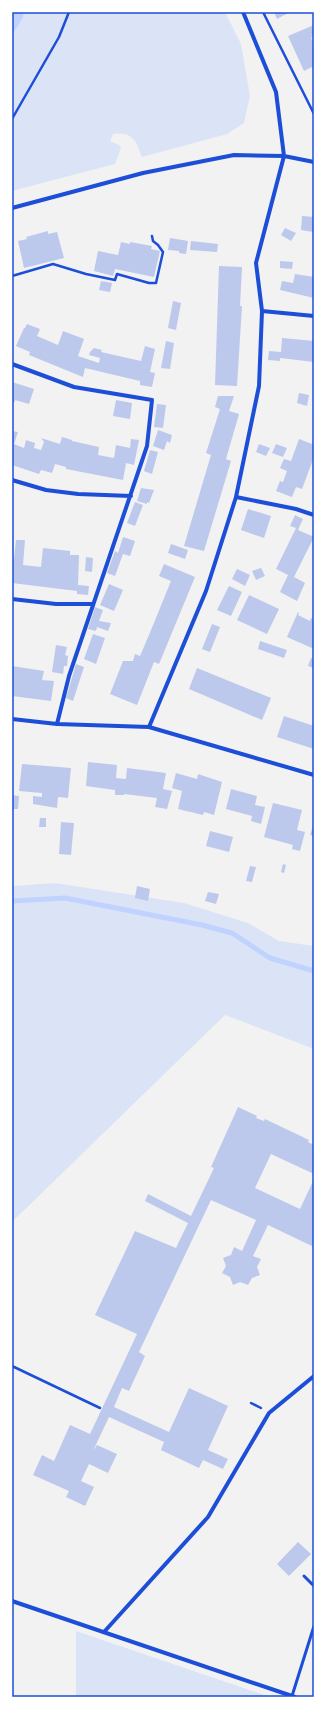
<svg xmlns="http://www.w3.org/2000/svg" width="326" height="1709" viewBox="0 0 326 1709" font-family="'Sofia Sans Condensed',sans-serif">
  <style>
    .green { fill: #dbe4f7 }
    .water { fill: #bfd3fe }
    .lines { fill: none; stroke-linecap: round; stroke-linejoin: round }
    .stream { stroke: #bfd3fe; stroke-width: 5 }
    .building { fill: #bdc9ec }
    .path { stroke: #1d4ed8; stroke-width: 2.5 }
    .service { stroke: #1d4ed8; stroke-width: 3 }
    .minor { stroke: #1d4ed8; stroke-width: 4 }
    .neatline { fill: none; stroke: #1d4ed8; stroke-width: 1.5 }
  </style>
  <rect width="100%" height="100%" fill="#f2f2f2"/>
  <path class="green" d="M24 12H225L241 44 250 96 244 123 227 134 142 157C136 140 133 132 113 134L110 141 119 145 121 148 115 164 12 191V35L23 18Z
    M55 883 184 903 248 923 279 941 314 946V1049L225 1015 12 1222V886Z
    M76 1631 270 1697H76Z"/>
  <path class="water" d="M12 12H24L23 18 12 35Z"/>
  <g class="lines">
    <path class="stream" d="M12 901 65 898 202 925 232 933 270 958 314 971"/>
  </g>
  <path class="building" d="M274 12H290L277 19Z
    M314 25V36L311 38 314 43V66L304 71 288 36Z
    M302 216 314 217 313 232 301 230Z
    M285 228 296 233 291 241 281 235Z
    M48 231V234L57 232 64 258 24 268 18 241 27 239 26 237Z
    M170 238 188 241 186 254 179 253V251L168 250Z
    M191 241 218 244 217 252 190 250Z
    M121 242 130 244V242L152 246 151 249 160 251 154 277 115 269 113 276 94 271 98 251 118 255Z
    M280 261 293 262 292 269 280 268Z
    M219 266 242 267 240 306 228 305 242 306 237 386 215 385Z
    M295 274 314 277V298L280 290 282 281 293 283Z
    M101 281 112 283 110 292 99 290Z
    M173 301 181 303 176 330 168 328Z
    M27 324 40 329 37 336 58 345 63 331 84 339 78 356 99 363 100 358 89 355 90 352 94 348 102 350 101 352 141 361 145 346 155 349 150 372 155 373 152 387 140 385V381L85 368 83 377 29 355 30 352 16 346 24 328H25Z
    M282 338 314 341V362L280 358V361L268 360 269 351 281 352Z
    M166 341 174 343 170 369 161 368Z
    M12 382 34 389 29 404 15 400V402L12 401Z
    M299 393 309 395 307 406 297 403Z
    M218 396H234L229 411 239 414 226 459 231 461 204 551 184 546 211 455 206 453 220 409 215 407Z
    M116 400 132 403 130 419 113 416Z
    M157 404 166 405 163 428 154 427Z
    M158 430 172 435 170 443 167 441 164 450 153 446Z
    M12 431 18 432 14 444 24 448 26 440 35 443 34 448 41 450 44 442 41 438 60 444 62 437 72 440V441L99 447 98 455 114 458 116 445 130 448 131 439 139 440 134 465 126 463 123 480 66 469V467L55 464 52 473 41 470 39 474 12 465Z
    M314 438V457L302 489 296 487 292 497 276 491 280 481 283 482 287 471 280 468 284 459 291 461 299 439 312 444Z
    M259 444 270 448 266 456 256 452Z
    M276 444 287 448 283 457 272 453Z
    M150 450 158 452 152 474 144 471Z
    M141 488 154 490 149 503 147 502V504L137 501Z
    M135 502 143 505 135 526 127 523Z
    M248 509 271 516 264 538 241 530Z
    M295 515 303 519 298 530 314 537 294 577 305 583 297 601 280 592 288 575 276 569 296 528 290 526Z
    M123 537 135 541 130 556 123 554 115 576 107 573 115 551 118 553Z
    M16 540H25L23 565 41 567 43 548 70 551V555H79L78 585 89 586 88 595 77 594V591L12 583V565L14 559Z
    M171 544 188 550 185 559 168 553Z
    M86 557 93 558 92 572 85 571Z
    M164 564 195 577 159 664 154 662 137 705 110 694 123 661H133L135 654 140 656 149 635 171 581 159 576Z
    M261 568 265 576 256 580 252 571Z
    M237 569 250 575 245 586 232 579Z
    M109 584 123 590 114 611 100 605Z
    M229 586 242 592 231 616 217 610Z
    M249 595 279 609 267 634 237 620Z
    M95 607 103 610 99 621 111 623 108 631 97 627 96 631 88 629Z
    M298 612 299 613 298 615 310 621 311 618 314 619V649L287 637Z
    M212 624 220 627 210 652 202 649Z
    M93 634 105 638 96 664 84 659Z
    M260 641 287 650 284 658 258 649Z
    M56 645 67 647 65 655 68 656 67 666H64L63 674 52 672Z
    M311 658 314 659V668L308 666Z
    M76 664 84 667 73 701 66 698Z
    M12 666 44 671 42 680 54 681 51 701 12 696Z
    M197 668 271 698 262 720 189 689Z
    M284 716 314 726V749L277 737Z
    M88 762 117 765 116 778 126 779 127 768 166 773 163 789 172 791 167 809 155 807 157 798 124 794V795H115V790L86 786Z
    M22 764 71 768 68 798 58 797 57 808 33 804V796L42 797V793L19 791Z
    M176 773 197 779 198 774 222 782 214 815 204 812 203 815 178 809 182 791 172 788Z
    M231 789 257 796 255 805 265 807 261 824 251 821 252 816 226 809Z
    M12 795 19 796 18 809H12Z
    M273 803 302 810 297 830 305 832 300 851 292 849 293 845 264 837Z
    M40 818H46V827H39Z
    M61 822 74 823 71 855 59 854Z
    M314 822V836L310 835Z
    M210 831 233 837 229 852 206 846Z
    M283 864 286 865 284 873 281 872Z
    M250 866 256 867 252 882 246 881Z
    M137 886 150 889 148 901 135 898Z
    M208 892 219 894 216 904 205 901Z
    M238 1107 257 1116 256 1118 264 1121 265 1119 309 1140 308 1142 314 1145V1174L271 1154 255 1188 300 1209 314 1179V1247L268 1225 253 1256 261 1259 257 1267 260 1275 252 1278 248 1285 240 1282 233 1285 230 1277 222 1273 226 1266 223 1258 231 1255 234 1247 242 1251 256 1220 211 1200 139 1352 145 1356 129 1391 122 1388 114 1407 169 1432 189 1388 228 1406 208 1450 228 1459 223 1469 203 1460 199 1468 161 1450 164 1442 109 1417 93 1451 97 1445 117 1454 108 1473 89 1464 81 1481 94 1487 85 1506 66 1497 69 1491 33 1475 42 1455 54 1461 70 1425 90 1434 137 1334 95 1315 135 1231 176 1248 188 1223 145 1201 148 1194 191 1216 214 1168 211 1167Z
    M298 1542 311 1554 289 1576 277 1564Z"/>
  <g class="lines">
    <path class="path" d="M263 12 314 114
      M12 119 59 37 69 12
      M12 276 53 264 86 274 115 280 117 274 149 283H156L163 252 158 245 153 241 152 236
      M12 1366 100 1408
      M251 1403 261 1408"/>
    <path class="service" d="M304 1576 314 1586
      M292 1696 314 1626"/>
    <path class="minor" d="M12 208 143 173 234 155 284 156 314 162
      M262 311 314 316
      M12 364 74 387 152 400 147 446 69 676 57 724
      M12 480 46 490 78 494 131 496
      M236 497 296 509 314 515
      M12 599 56 604H93
      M12 719 57 724 149 727 314 775
      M149 727 206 591 236 497 259 386 262 311 256 263 284 156 276 92 243 12
      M12 1601 295 1697
      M104 1632 208 1517 269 1413 314 1376"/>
  </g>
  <rect width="326" height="1709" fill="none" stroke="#ffffff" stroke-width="26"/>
  <rect x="13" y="13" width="300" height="1683" class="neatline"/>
</svg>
